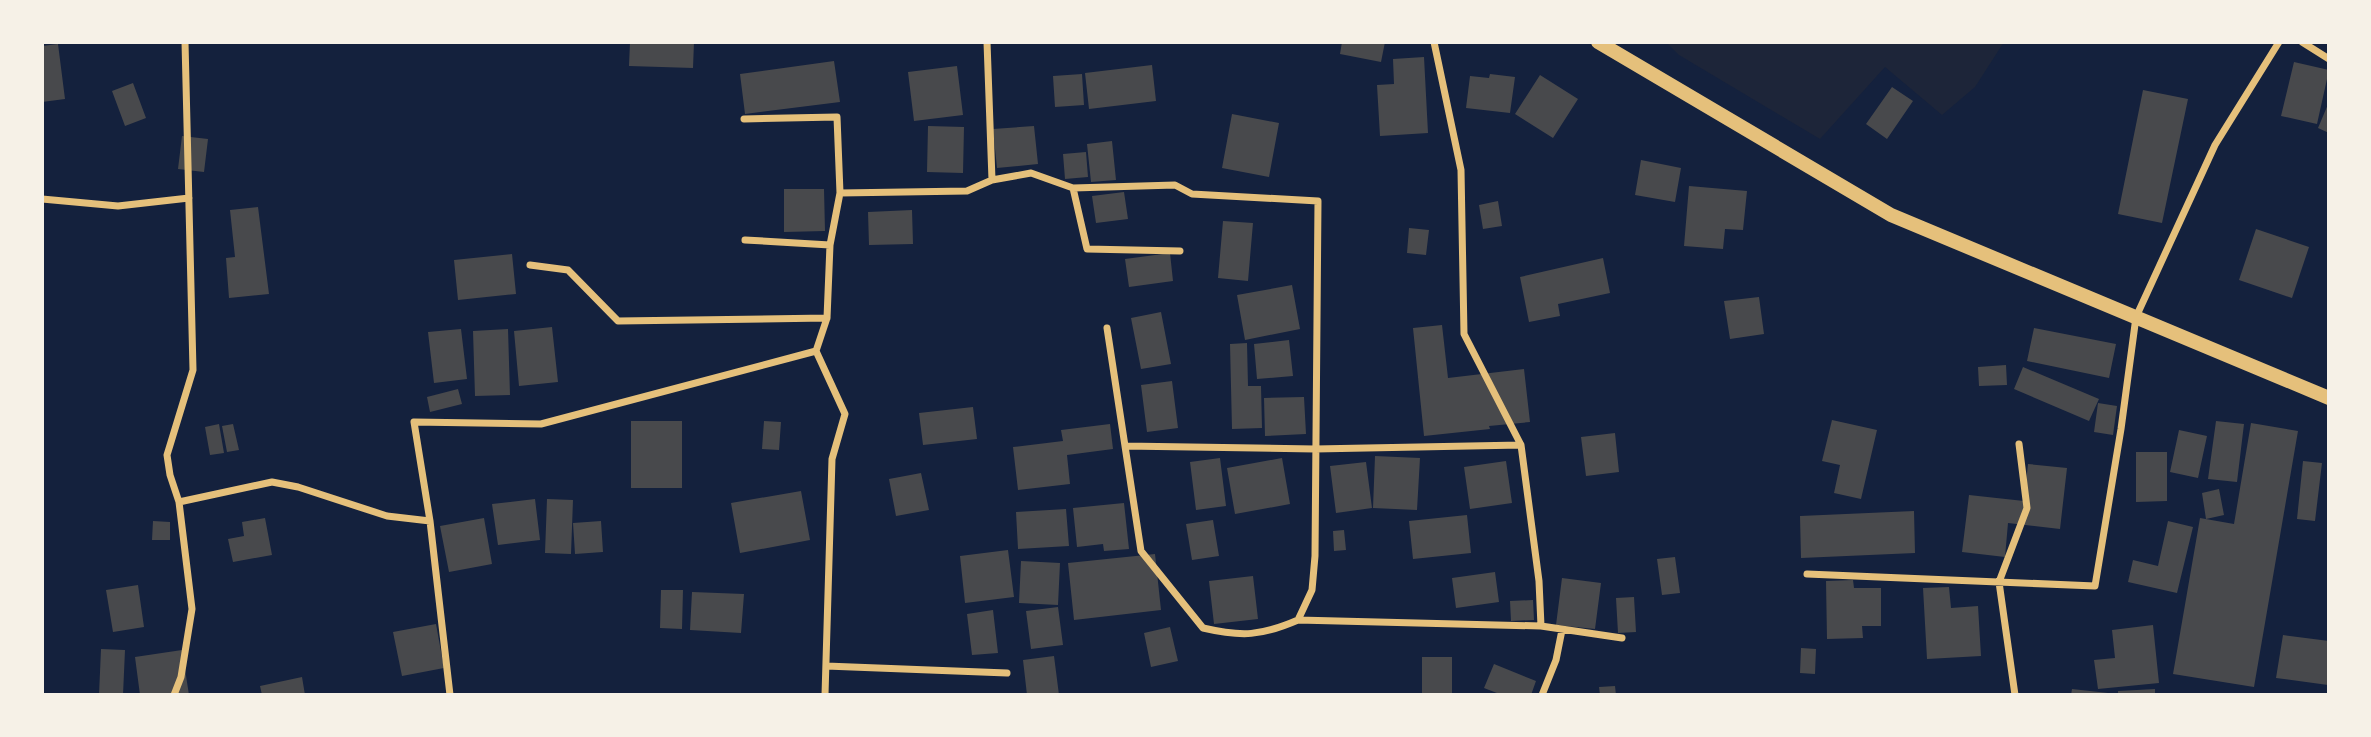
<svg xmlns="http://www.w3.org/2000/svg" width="2371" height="737" viewBox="0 0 2371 737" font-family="'IBM Plex Sans',sans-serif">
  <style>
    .green { fill: #1d2539 }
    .building { fill: #48494c }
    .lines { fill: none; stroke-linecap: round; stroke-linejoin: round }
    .minor { stroke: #e5c07b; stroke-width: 7 }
    .secondary { stroke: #e5c07b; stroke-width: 14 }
  </style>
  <rect width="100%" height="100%" fill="#14213d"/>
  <path class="green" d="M1666 42H2004L1975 87 1942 115 1885 67 1820 139 1679 55Z"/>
  <path class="building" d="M630 42H694L693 68 629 66Z
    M1342 42H1385L1381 62 1340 54Z
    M58 44 65 99 42 102V46Z
    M1424 57 1428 133 1380 136 1377 85 1394 84 1393 59Z
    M834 61 840 102 745 114 740 74Z
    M2294 62 2329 70 2317 124 2281 116Z
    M1152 65 1156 101 1089 109 1085 73Z
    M957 66 963 115 914 121 908 72Z
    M1082 74 1084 105 1055 107 1053 76Z
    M1490 74 1515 77 1510 113 1466 108 1470 76 1489 78Z
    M1540 75 1578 99 1553 138 1515 114Z
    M133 83 146 118 125 126 112 91Z
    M1892 87 1913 101 1887 139 1866 124Z
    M2143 90 2188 99 2162 223 2118 214Z
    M2329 102V133L2318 128Z
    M1232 114 1279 123 1269 177 1222 168Z
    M928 126 964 127 963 173 927 172Z
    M1034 126 1038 164 997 168 993 129Z
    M182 136 208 139 204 172 178 169Z
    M1112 141 1116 180 1091 182 1087 144Z
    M1086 152 1088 177 1065 179 1063 154Z
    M1641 160 1681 168 1675 202 1635 195Z
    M1689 186 1747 191 1743 230 1725 229 1723 249 1684 246Z
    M784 189H824L825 231 784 232Z
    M1124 192 1128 219 1096 223 1092 196Z
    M1498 201 1502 226 1483 229 1479 205Z
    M258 207 269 294 229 298 226 258 235 257 230 210Z
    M912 210 913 244 869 245 868 212Z
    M1223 221 1253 223 1248 281 1218 278Z
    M1409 228 1429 230 1426 255 1407 253Z
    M2256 229 2309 247 2292 298 2239 280Z
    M1170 253 1173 281 1129 287 1125 259Z
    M512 254 516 294 458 300 454 260Z
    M1603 258 1610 293 1558 304 1560 316 1529 322 1520 277Z
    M1292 285 1300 329 1245 340 1237 295Z
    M1759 297 1764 334 1730 339 1724 301Z
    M1161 312 1171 364 1141 369 1131 318Z
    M1442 325 1448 378 1524 369 1530 422 1489 426 1490 429 1424 436 1413 328Z
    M552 327 558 382 519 386 514 331Z
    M2034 328 2116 344 2109 378 2027 361Z
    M461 329 467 379 434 383 428 332Z
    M508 329 510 395 475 396 473 331Z
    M1289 340 1293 376 1257 379 1254 344Z
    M1247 343 1248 386H1261L1262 428 1232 429 1230 344Z
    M2006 365 2007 385 1979 386 1978 367Z
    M2023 367 2099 399 2089 421 2014 389Z
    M1172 381 1178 428 1147 432 1141 385Z
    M458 389 462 404 430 412 427 397Z
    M1304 397 1306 434 1265 436 1264 398Z
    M2098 403 2117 406 2113 435 2094 432Z
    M973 407 977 439 923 445 919 413Z
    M1832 420 1877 430 1861 499 1834 493 1840 465 1822 461Z
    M631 421H682V488H631Z
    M764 421 781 422 779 450 762 449Z
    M2216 421 2244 424 2237 482 2208 479Z
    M2251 423 2298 431 2254 687 2173 674 2200 518 2234 524Z
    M219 424 224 453 210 455 205 427Z
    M233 424 239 450 227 452 222 426Z
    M1110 424 1113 449 1067 455 1070 484 1018 490 1013 447 1063 441 1061 430Z
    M2179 430 2207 436 2198 478 2170 472Z
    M1615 433 1619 472 1586 476 1581 437Z
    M2136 452H2167V501L2136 502Z
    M1375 456 1420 458 1417 510 1373 508Z
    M1220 458 1226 506 1196 510 1190 462Z
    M1282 458 1290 504 1235 514 1227 468Z
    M1506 461 1512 503 1470 509 1464 467Z
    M2303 461 2322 463 2315 521 2297 519Z
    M1366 462 1372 508 1336 513 1330 466Z
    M2028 464 2067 468 2060 529 2008 523 2005 557 1962 552 1969 495 2024 501Z
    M921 473 929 510 896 516 889 479Z
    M2219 489 2224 515 2206 519 2202 493Z
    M801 491 810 540 740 553 731 503Z
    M535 499 540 540 498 545 492 504Z
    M547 499 573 500 571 554 545 553Z
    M1124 503 1129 549 1104 551 1103 544 1077 547 1073 508Z
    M1066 509 1069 546 1018 549 1016 512Z
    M1914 511 1915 553 1801 558 1800 516Z
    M1467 515 1471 553 1413 559 1409 521Z
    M265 518 272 555 233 562 228 539 244 536 242 522Z
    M484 518 492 564 449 572 440 526Z
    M1213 520 1219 556 1192 560 1186 524Z
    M153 521 170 522V540H152Z
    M601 521 603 552 575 554 573 523Z
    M2168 521 2193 527 2177 593 2128 582 2133 560 2158 566Z
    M1344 530 1346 550 1334 551 1333 531Z
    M1008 550 1014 597 965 603 960 556Z
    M1155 554 1161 610 1074 620 1068 563Z
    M1675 557 1680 593 1662 595 1657 559Z
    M1021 561 1060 563 1058 605 1019 603Z
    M1495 572 1499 602 1456 608 1452 578Z
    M1253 576 1258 619 1214 624 1209 581Z
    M1562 578 1601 583 1595 629 1556 625Z
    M1853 580 1854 588H1881V626H1862L1863 638 1827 639 1826 581Z
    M138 585 144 627 113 632 106 590Z
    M1949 587 1951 608 1978 606 1981 656 1927 659 1923 588Z
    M661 590H683L682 629 660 628Z
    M692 592 744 594 741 633 690 630Z
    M1634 597 1636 632 1618 633 1616 598Z
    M1533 600 1534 620 1511 621 1510 601Z
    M1058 607 1063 645 1031 649 1026 611Z
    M993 610 998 653 972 655 967 614Z
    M436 624 444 668 402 676 393 632Z
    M2153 625 2159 683 2098 689 2094 660 2115 658 2112 630Z
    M1170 627 1178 661 1151 667 1144 633Z
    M2283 635 2329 641 2328 685 2276 678Z
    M1801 648 1816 649 1815 674 1800 673Z
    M101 649 125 650 123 695H99Z
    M182 650 189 695H140L135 657Z
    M1054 656 1059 695H1027L1023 660Z
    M1422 657H1452V695H1422Z
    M1494 664 1536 681 1531 695H1502L1484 688Z
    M302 677 305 695H262L260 686Z
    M1615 686 1616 695H1600L1599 687Z
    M2072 689 2108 693V695H2071Z
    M2155 689V695H2118V691Z"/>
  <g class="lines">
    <path class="minor" d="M987 42 992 180
      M2302 42 2329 59
      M744 119 837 117 840 193
      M1073 188 1087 249 1180 251
      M42 199 118 206 189 198
      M745 240 830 245 840 193 967 191 992 180 1031 173 1073 188 1175 185 1192 194 1318 201 1315 556 1312 590 1298 620C1261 636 1242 637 1203 628L1141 551 1107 328
      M530 265 568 270 618 321 827 318 830 245
      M816 351 845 414 832 459 825 695
      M1125 446 1315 449 1521 445
      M179 502 170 475 167 455 193 370 185 42
      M1807 574 2095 586 2121 429 2136 317 2215 145 2279 42
      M1298 620 1541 626 1539 581 1521 445 1464 334 1461 170 1434 42
      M1541 626 1622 638
      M826 666 1007 673
      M174 695 181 677 192 609 179 502 272 482 298 487 387 516 430 521
      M450 695 430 521 414 422 541 424 816 351 827 318
      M1542 695 1556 660 1562 630
      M2015 695 1999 582 2027 508 2019 444"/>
    <path class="secondary" d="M1598 42 1891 215 2329 398"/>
  </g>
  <rect width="2371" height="737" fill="none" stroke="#f6f1e7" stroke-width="88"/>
</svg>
